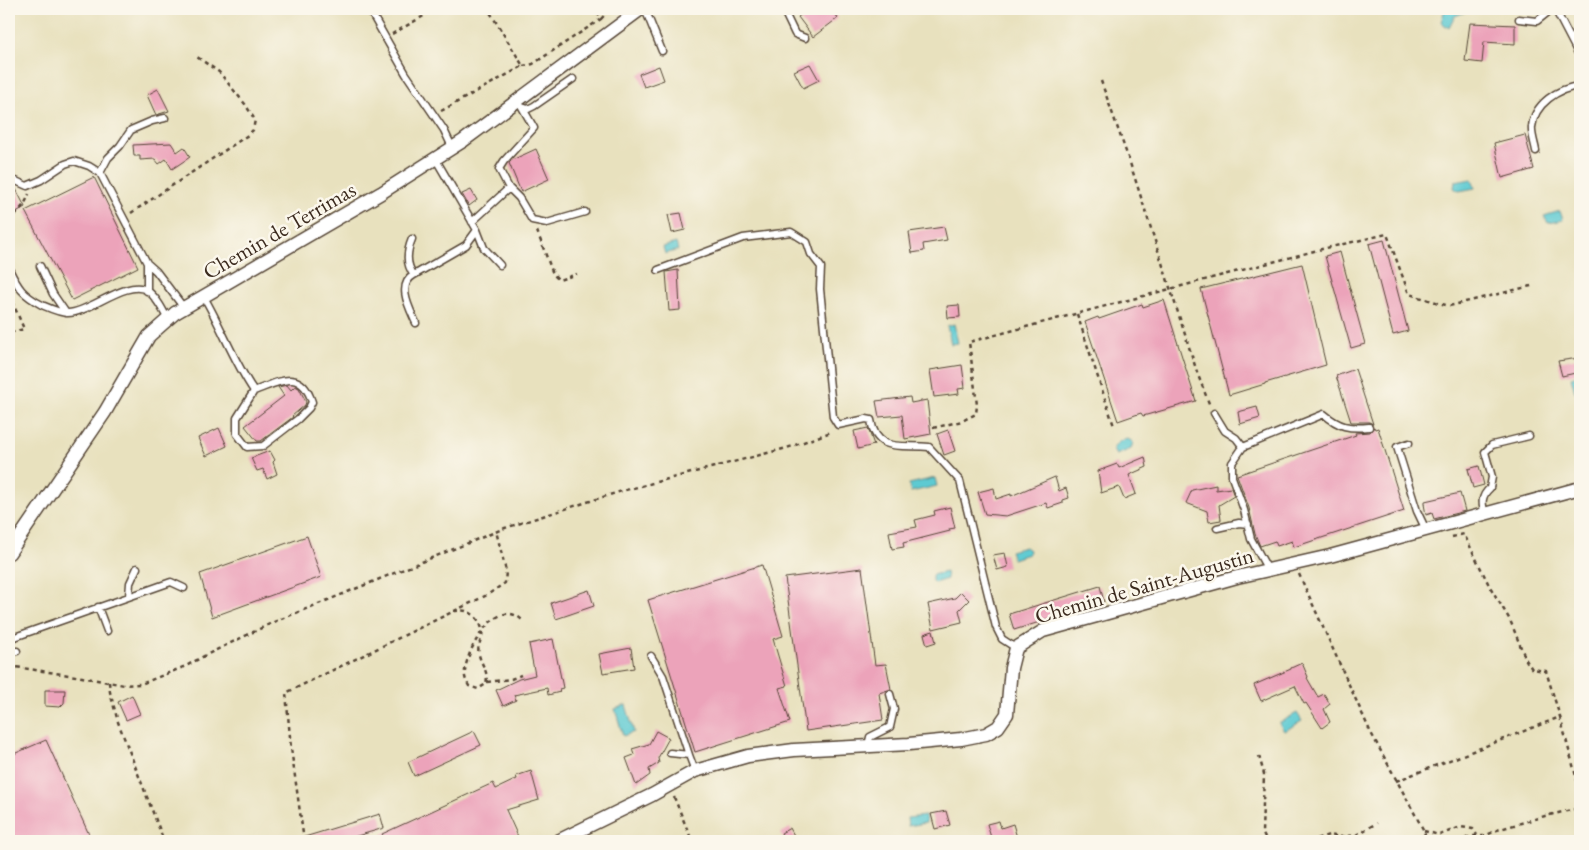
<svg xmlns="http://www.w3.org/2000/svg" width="1589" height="850" viewBox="0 0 1589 850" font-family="'EB Garamond',serif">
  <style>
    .water { fill: #5dcad2; stroke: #4c7a78 }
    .building { fill: #eca3ba }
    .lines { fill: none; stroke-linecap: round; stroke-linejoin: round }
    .lane-casing { stroke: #554536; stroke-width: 9 }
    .street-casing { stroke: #554536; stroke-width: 15 }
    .path { stroke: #554536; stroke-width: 2.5; stroke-dasharray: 4 4; stroke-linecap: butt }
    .lane { stroke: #fff; stroke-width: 6 }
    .street { stroke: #fff; stroke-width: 12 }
    .labels { text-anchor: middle; stroke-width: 5; stroke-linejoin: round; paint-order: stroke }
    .street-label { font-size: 22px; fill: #3b2a1e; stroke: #fbf7ec }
  </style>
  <rect width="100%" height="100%" fill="#fbf7ec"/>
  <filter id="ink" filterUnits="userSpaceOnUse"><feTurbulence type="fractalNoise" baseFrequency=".02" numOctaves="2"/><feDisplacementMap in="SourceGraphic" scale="10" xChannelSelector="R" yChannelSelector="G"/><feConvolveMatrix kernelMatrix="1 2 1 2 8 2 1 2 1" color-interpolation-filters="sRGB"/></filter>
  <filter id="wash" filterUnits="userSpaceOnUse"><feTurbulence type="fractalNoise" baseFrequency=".0096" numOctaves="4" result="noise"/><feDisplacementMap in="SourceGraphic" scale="20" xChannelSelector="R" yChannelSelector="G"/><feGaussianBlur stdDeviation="1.12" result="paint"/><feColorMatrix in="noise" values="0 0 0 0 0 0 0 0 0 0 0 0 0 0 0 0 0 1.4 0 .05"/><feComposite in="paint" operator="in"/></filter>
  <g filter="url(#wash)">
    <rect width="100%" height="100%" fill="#e8e1be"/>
    <path class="water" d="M1445 9H1462L1465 12 1455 16 1449 28 1441 22Z
      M1472 179 1475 188 1459 191 1454 188 1455 182Z
      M1560 211 1563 220 1548 223 1544 216Z
      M676 243 678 250 665 254 663 247Z
      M954 324 958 343 951 344 947 326Z
      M1578 375 1580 387 1575 392 1571 377Z
      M1128 439 1133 442 1131 449 1116 455 1113 450C1115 443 1121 440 1128 439Z
      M935 478 937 486 911 492 909 484Z
      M1025 547 1029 550 1028 554 1013 559 1010 551Z
      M946 572 947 579 934 583 932 581V575Z
      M626 705 634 732 623 736 615 709Z
      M1297 713 1302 721 1284 731 1279 723Z
      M925 816 926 823 908 826 907 818Z"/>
    <g id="blocks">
      <path class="building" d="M808 9H832L838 18 813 37 798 17Z
        M1470 23 1515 25V44L1484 42 1482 63 1465 61Z
        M810 64 819 80 803 88 794 71Z
        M659 66 664 80 644 87 639 74Z
        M158 89 169 111 156 115 147 95Z
        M1525 135 1534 169 1502 178 1494 143Z
        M171 143 177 152 184 147 190 157 172 169 166 159 159 164 155 159 140 160V156H134L133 145Z
        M536 149 549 179 521 192 509 163 512 160Z
        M94 177 138 267 72 300 25 211Z
        M15 187 25 207 9 216V189Z
        M471 190 477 200 469 206 462 194Z
        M681 213 685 230 672 233 668 215Z
        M944 227 947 240 923 244 924 251 912 253 909 232Z
        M1384 240 1408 331 1393 335 1369 244Z
        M1340 252 1365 344 1351 348 1325 256Z
        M1302 264 1326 365 1265 383V384L1229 395 1201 289Z
        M678 270 680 310 669 311 666 272Z
        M1164 300 1196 401 1143 416 1141 413 1118 421 1085 322 1098 317 1099 319 1142 304 1143 307Z
        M959 305 960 317 948 318 947 306Z
        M1579 358 1580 372 1562 376 1558 361Z
        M962 365 965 388 958 389 959 394 934 397 930 370Z
        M1355 369 1373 424 1369 422H1351L1336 376Z
        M287 385 291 390 295 386 299 388 306 402 305 405 292 416 293 417 261 441H257L245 426 284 396 278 387Z
        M910 397 911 403 927 400 931 434 905 439 902 415 879 417 876 401Z
        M1257 407 1260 418 1240 424 1238 412Z
        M1374 427 1375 429 1378 428 1404 511 1294 547 1292 541 1277 546 1275 541 1260 546 1255 534 1249 508 1237 475 1356 435 1355 433 1370 432Z
        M219 428 227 446 206 456 198 438Z
        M868 428 874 445 858 449 854 431Z
        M948 430 955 451 944 455 937 434Z
        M270 451 275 460 273 462 277 474 267 479 263 469 257 471 251 458Z
        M1145 457 1147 467 1129 475 1136 494 1124 499 1119 487 1101 493 1098 471 1117 464 1119 468Z
        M1479 466 1484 485 1473 488 1468 469Z
        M1055 477 1059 491 1066 488 1069 498 1063 500V503L1048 508 1046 503 1006 516 985 514 978 492 994 488 996 499 1011 494V496Z
        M1216 485V490L1231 488 1234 496 1219 505 1221 520 1209 522 1207 511 1186 503 1192 490Z
        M1460 493 1465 511 1434 519 1432 513 1426 515 1424 504H1425V501Z
        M950 507 955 528 949 529 950 531 903 543 904 547 892 549 889 532 917 527 915 520 935 515 934 511Z
        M307 536 321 577 212 617 200 574Z
        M1005 553 1008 567 997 570 993 555Z
        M762 565 783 636 773 639 787 686 779 688 790 722 695 752 648 600Z
        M862 568 875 665 886 664 891 689 879 693 883 720 806 731 785 578Z
        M1100 586 1104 602 1014 630 1009 614Z
        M589 590 594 606 556 619 551 603Z
        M961 592 969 600 959 610 962 622 933 629 928 604 955 598Z
        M933 631 936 642 927 645 924 634Z
        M553 639 563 688 559 689 560 692 548 695 547 688 514 695 516 700 503 706 496 690 519 679 535 675 529 644Z
        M631 648 634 668 603 673 599 654Z
        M1302 663 1308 677 1307 678 1318 697 1324 694 1330 704 1324 709 1330 722 1322 728 1306 703 1304 704 1295 686 1261 701 1254 685 1291 669V668Z
        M45 690H65L64 703 60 707 45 706Z
        M132 695 140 714 126 720 118 702Z
        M474 731 481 745 414 776 408 762Z
        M656 731 669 738 658 758 659 763 649 769 650 775 636 785 626 758 634 755 632 749 649 744Z
        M46 740 92 841H9V756Z
        M531 771 539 800 506 810 520 841H386L382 834 493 783 496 789 517 779 516 776Z
        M946 811 950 825 935 829 931 814Z
        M380 814 384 828 340 841H299L298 839Z
        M999 821 1001 828 1013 824 1018 841H992L987 824Z
        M790 828 797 841H785L781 833Z"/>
    </g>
  </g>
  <g filter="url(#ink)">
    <use href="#blocks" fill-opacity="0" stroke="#554536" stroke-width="1"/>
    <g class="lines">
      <defs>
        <path id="lane" d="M369 9 406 74 444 130 452 147
          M645 9 662 51
          M783 9 795 34 805 38
          M1555 9 1580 57
          M1519 19 1537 21 1552 9
          M522 107 534 128 504 161 499 169 509 188 519 198 532 220 547 223 585 212
          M522 107 528 109 534 106 573 79
          M1536 151C1535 144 1531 134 1532 127 1534 104 1558 88 1580 86
          M100 173 108 158 120 146 131 130 152 121 165 118
          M9 184 16 181 27 186 41 180 65 164 74 161 89 166 100 173 147 263V291
          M472 222 509 188
          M477 230 484 248 500 265
          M412 239C407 251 405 264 414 275L466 245 477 230 435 158
          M147 263 156 271 184 308
          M40 266 53 294 66 313
          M9 269C18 288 23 295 42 305 49 308 60 313 68 313 90 313 128 277 148 291 157 298 163 310 168 320
          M658 270 743 238 791 232 807 242 811 254 821 267 820 289 833 417 838 425 866 419 871 420C876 454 903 444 929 447L960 481 996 627 1002 639 1016 648
          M414 275C396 285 410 309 416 323
          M204 297C222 328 234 362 254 391L237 418V434L247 447 263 446 298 419 309 408 312 402C301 367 279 382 254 391
          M1214 413 1225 431 1236 438 1243 447 1232 463V477L1244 510 1251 539 1268 570
          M1409 443 1397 447 1417 511 1426 530
          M1243 447 1324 414C1339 427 1349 429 1369 427
          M1486 515C1481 504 1481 496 1490 488L1492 477 1485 452 1492 445 1529 436
          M1217 528 1239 523 1248 524
          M129 596 130 583 137 568
          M98 607 107 631
          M9 639 171 582 184 588
          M9 652 17 651
          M651 656 663 676 689 755
          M868 746 870 737 890 727 894 709 890 694
          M670 753 689 755 695 771"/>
        <path id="street" d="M9 553 105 412 149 336 175 313 381 193 463 141 641 9
          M558 841 652 795 695 771 748 756 794 750 909 744 961 739 986 734 998 727 1007 714 1011 668 1016 648 1043 631 1237 577 1330 556 1580 488"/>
      </defs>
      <use href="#lane" class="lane-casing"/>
      <use href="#street" class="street-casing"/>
      <path class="path" d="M601 19 610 9
        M392 34 436 9
        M523 66 533 64 601 19 596 9
        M1101 81 1130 163 1198 375 1210 406
        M441 111 523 66 488 9
        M131 213 248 135 253 130 255 120 245 104 219 72 197 57
        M9 220C18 212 25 206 29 194
        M537 231 553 274 559 280 577 274
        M9 294 24 329 9 333
        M1077 314 1114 426
        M933 428 962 421 976 414 977 405 969 342 1322 249 1387 234 1409 294 1449 306 1535 285
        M1452 537 1464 534 1489 585 1510 620 1526 660 1532 669 1546 671 1560 717
        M1299 574 1370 731 1424 831 1426 841
        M454 611C458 611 463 610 466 611 476 614 484 626 482 636 480 643 477 647 479 655 482 667 489 671 486 684L478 689 469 686C466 681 464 677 465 671 467 648 498 593 524 622
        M9 666 82 677 124 685 141 684 186 666 206 655 274 622 505 528 622 491 787 448 831 432
        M109 682 110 692 118 722 164 841
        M487 682 511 679 521 675
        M1259 756 1264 774 1262 833 1267 841
        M1396 781 1560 717 1580 791
        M674 797 692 841
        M1424 831 1439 835 1461 827 1473 829 1477 835
        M304 841 291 748 286 693 487 595 505 583 506 571 496 531
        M368 841 377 839 378 841
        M1309 841 1329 835 1341 837 1356 835 1377 823
        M1458 841 1472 836H1485L1497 830 1545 816 1580 808"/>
      <use href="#lane" class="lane"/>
      <use href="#street" class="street"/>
    </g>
  </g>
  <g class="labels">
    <g class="street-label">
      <text transform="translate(279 230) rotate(-30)" y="8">Chemin de Terrimas</text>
      <text transform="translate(1144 585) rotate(-16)" y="8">Chemin de Saint-Augustin</text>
    </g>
  </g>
  <rect width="1589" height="850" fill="none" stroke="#fbf7ec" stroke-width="30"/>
</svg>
